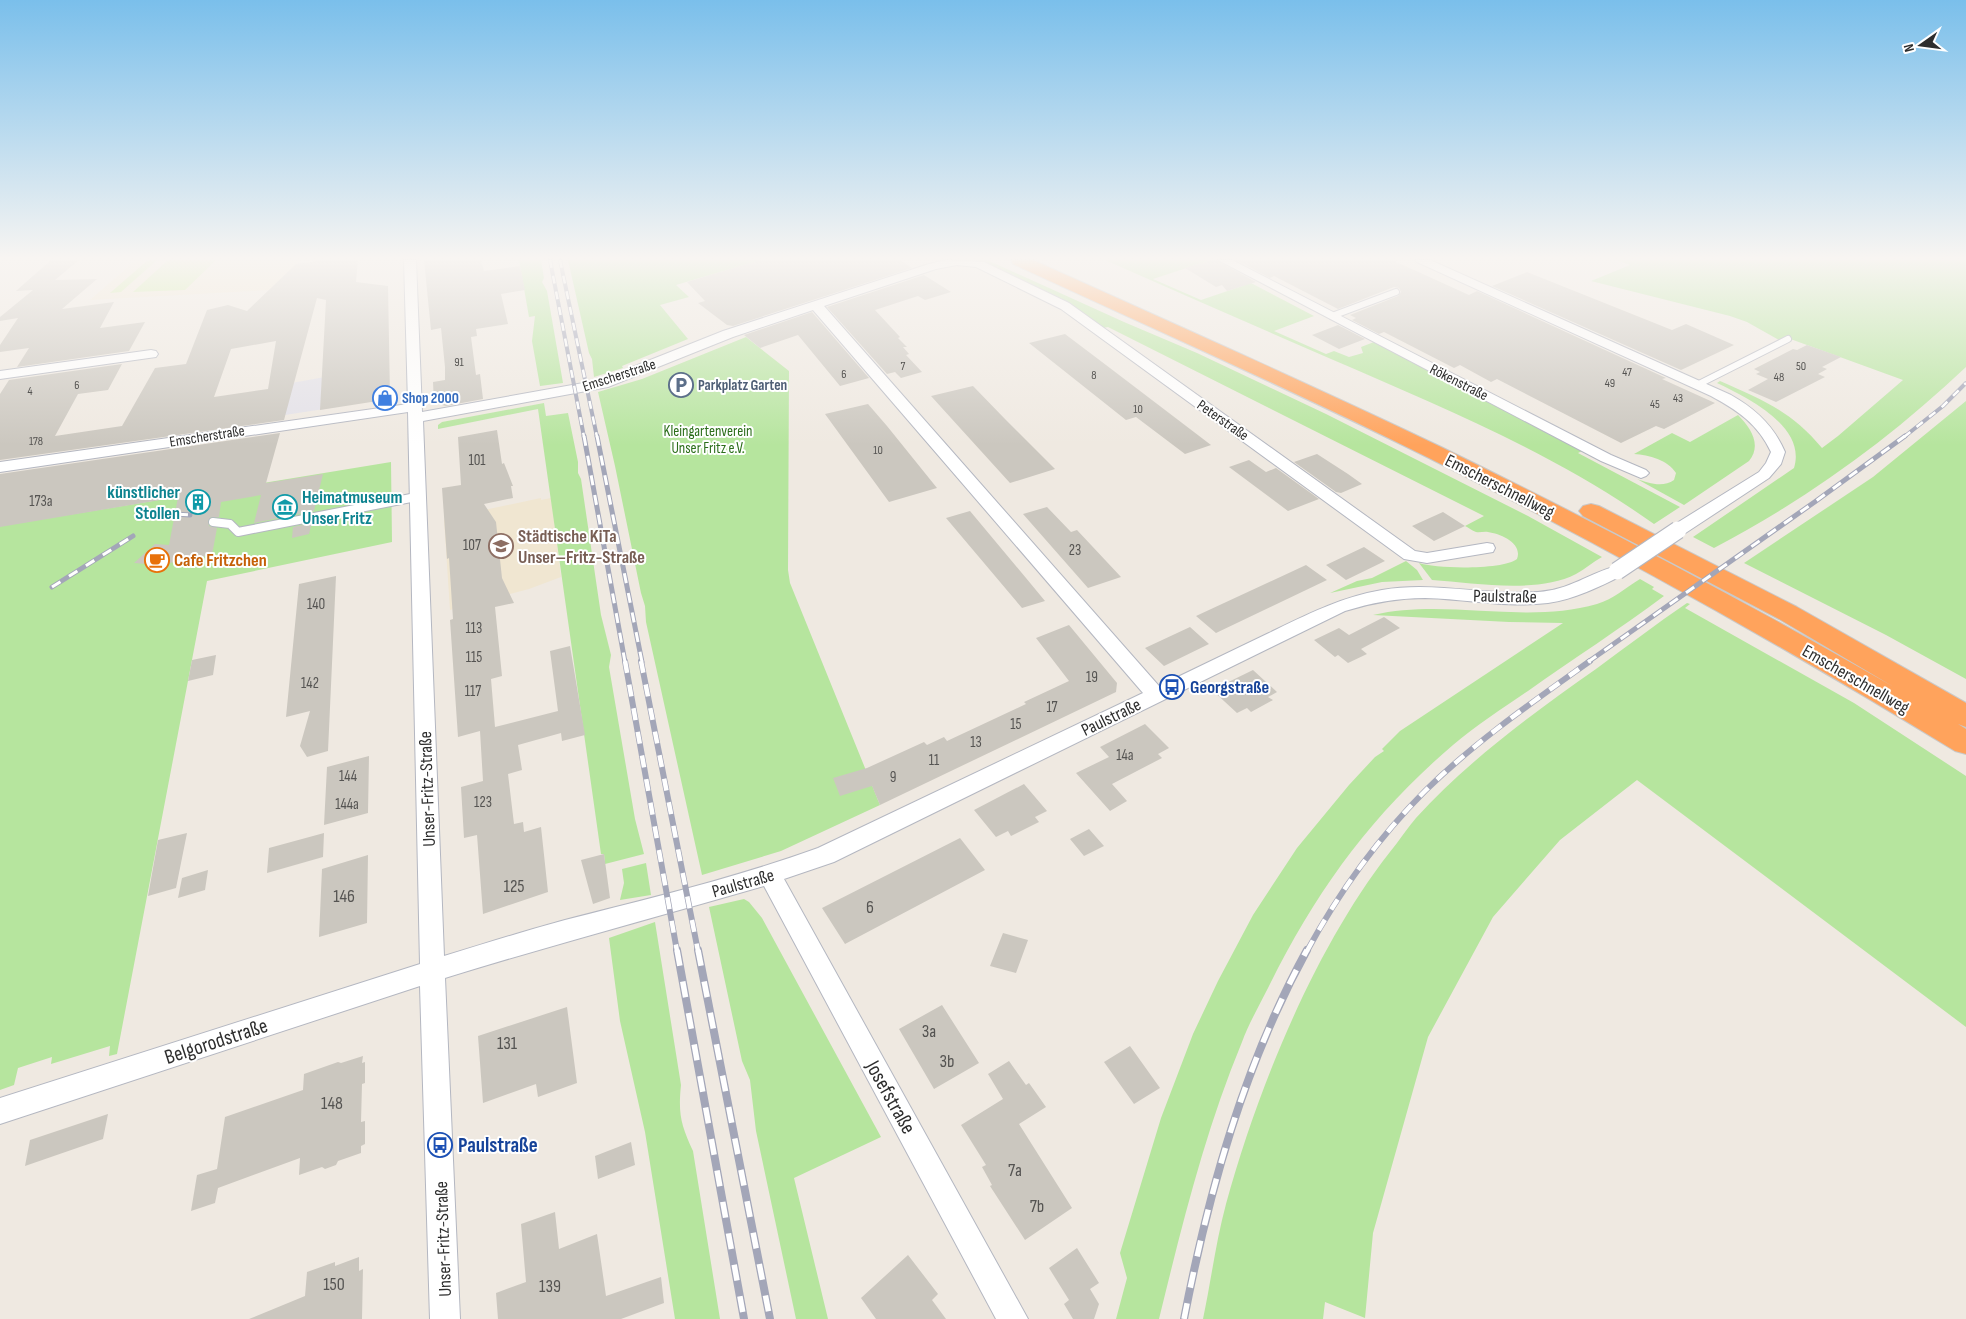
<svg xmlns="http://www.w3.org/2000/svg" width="1966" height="1319" viewBox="0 0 1966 1319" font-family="'Sofia Sans Condensed',sans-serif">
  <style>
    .industrial { fill: #e3e1e8 }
    .education { fill: #f0e6d1 }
    .green { fill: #b6e59e }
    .pitch { fill: #c9ec9a }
    .building { fill: #cbc7bf; fill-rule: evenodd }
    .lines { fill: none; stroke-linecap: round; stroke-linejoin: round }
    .service-far1-casing { stroke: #b4b7c1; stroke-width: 8 }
    .service-casing { stroke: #b4b7c1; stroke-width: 10 }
    .minor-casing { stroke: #b4b7c1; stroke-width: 2 }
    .motorway-casing { stroke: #c9c9c9; stroke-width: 2 }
    .service-far1 { stroke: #fff; stroke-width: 6 }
    .service { stroke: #fff; stroke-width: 8 }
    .minor { fill: #fff; fill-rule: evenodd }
    .motorway { fill: #ffa35c; fill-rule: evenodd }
    .rail-far3-casing { stroke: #a3a6b8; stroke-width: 4 }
    .rail-far2-casing { stroke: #a3a6b8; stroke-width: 5 }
    .rail-far1-casing { stroke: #a3a6b8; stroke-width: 6 }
    .rail-casing { stroke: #a3a6b8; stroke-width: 8 }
    .rail-far3 { stroke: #fff; stroke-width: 2.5; stroke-dasharray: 8; stroke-linecap: butt }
    .rail-far2 { stroke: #fff; stroke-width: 3; stroke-dasharray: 10; stroke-linecap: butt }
    .rail-far1 { stroke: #fff; stroke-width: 4.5; stroke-dasharray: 12; stroke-linecap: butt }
    .rail { stroke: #fff; stroke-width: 5.5; stroke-dasharray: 16; stroke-linecap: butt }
    .minor-bridge-casing { stroke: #b4b7c1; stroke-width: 19; stroke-linecap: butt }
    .minor-bridge { stroke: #fff; stroke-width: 17 }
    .labels { text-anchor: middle; stroke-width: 4; stroke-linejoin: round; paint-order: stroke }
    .far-number-label { font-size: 12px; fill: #555452 }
    .far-street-label { font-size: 15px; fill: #2e2e2e; stroke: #fff }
    .far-service-label { font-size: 15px; font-weight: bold; fill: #4e5e75; stroke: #fff; text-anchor: start }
    .far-shop-label { font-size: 15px; font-weight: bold; fill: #366cbe; stroke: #fff; text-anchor: start }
    .far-park-label { font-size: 15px; fill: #2c6e1b; stroke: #fff }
    .number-label { font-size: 15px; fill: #555452 }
    .street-label { font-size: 18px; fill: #2e2e2e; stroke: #fff }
    .culture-label { font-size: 18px; font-weight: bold; fill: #0d838f; stroke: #fff; text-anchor: end }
    .education-label { font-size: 18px; font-weight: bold; fill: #785e54; stroke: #fff; text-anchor: start }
    .food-label { font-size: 18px; font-weight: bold; fill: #c56008; stroke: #fff; text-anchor: start }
    .transit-label { font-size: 18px; font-weight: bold; fill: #164399; stroke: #fff; text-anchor: start }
    .near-number-label { font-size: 18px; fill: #555452 }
    .near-street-label { font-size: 21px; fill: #2e2e2e; stroke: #fff }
    .near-transit-label { font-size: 21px; font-weight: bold; fill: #164399; stroke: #fff; text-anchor: start }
  </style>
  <rect width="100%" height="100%" fill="#efe9e1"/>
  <path class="industrial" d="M342 374 337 407 259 419 269 387Z"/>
  <path class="education" d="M136 260H302L269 290 90 300Z
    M541 498V500L551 498 561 577 529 589 450 610 444 520 451 519V517Z"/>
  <path class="green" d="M519 260H541L544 278 542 282 547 291 563 383 540 386 532 341 535 316 529 317Z
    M568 260H761L676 285 689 297 660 305 688 339 622 366 623 368 594 377 592 359 589 353Z
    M974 260H987L1124 322 1197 353 1326 414 1528 516 1602 557C1593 562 1585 569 1576 574 1537 594 1475 583 1432 580L1419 563C1436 569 1504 570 1517 559 1523 543 1501 534 1488 532 1484 531 1480 533 1476 532 1472 531 1468 527 1465 526L1484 516 1108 327 1103 328 1066 301 984 262Z
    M1105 260H1206L1208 261 1153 279 1201 300 1251 283 1314 316 1274 331 1326 354 1334 351 1349 357 1363 353 1361 347 1374 342 1582 451 1578 453 1680 507 1654 524C1554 453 1442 407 1331 359 1255 326 1180 293 1105 260Z
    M1617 260H1966V367C1891 438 1806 500 1714 548L1693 537 1794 468C1807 426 1746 397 1717 383L1720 381C1763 400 1791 411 1822 448L1838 436 1903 380 1785 337 1779 340 1747 322 1730 316 1591 281 1630 265Z
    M746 337 789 371 788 570 790 583 880 805 781 851 702 875 646 622 645 606 641 593 615 466 598 392 642 379Z
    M1966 401V679L1886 635 1744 563 1873 477Z
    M544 403 546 416 568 413 578 462V473L581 479 601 615 611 655 609 667 635 819 644 854 605 864 604 854H601L538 409 438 429V425L442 422Z
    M1738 415C1751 428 1762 445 1749 461L1684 505 1637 479C1648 483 1663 488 1674 480L1676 473C1668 460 1649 455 1634 454L1672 433 1690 442Z
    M391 462 392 542 207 581 117 1054 109 1056 110 1046 51 1064 52 1057 18 1068 14 1085 0 1090V526Z
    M1406 561 1417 570 1423 580 1382 582 1330 593 1357 581 1372 578Z
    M1640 579 1654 587 1652 589 1664 596C1620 629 1573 659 1528 691 1503 708 1477 725 1453 745 1371 815 1316 891 1268 988 1259 1006 1249 1023 1242 1042 1205 1131 1182 1225 1159 1319H1116L1127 1278 1120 1253 1161 1118 1193 1034 1218 981 1253 915 1297 848 1349 785 1375 757 1384 751 1382 749 1400 731 1563 623 1509 622 1373 615C1447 598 1524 625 1597 604 1614 599 1625 588 1640 579Z
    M1687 603 1690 604 1685 608 1854 703 1966 776V1027L1637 780 1560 840 1493 917 1428 1037 1373 1233 1365 1318 1325 1302 1323 1319H1203C1211 1281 1216 1241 1226 1204 1259 1084 1318 940 1397 843 1403 835 1409 826 1416 818 1469 760 1532 714 1596 669 1626 647 1656 624 1687 603Z
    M646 863 651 895 620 900 624 883 622 869Z
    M744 899 749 902 762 918 881 1137 794 1178 828 1319H796L756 1131 750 1080 742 1061 709 907Z
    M655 922 681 1085C678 1114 681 1125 693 1151L720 1319H675L645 1132 620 1021 609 938Z"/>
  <path class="pitch" d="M148 260H157L121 292 110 293Z
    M168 260H216L185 290 133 292Z"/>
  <path class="building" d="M51 260H79L55 280 97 279 62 309 114 302 100 328 145 322 129 351 17 367 29 348 0 352V345L18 318 0 321V317L33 290 16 291Z
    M325 260H358L356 282 388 286 390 396 384 400 320 410 326 300 317 298 284 420 0 460V394L9 380 122 364 108 390 78 394 55 436 122 426 155 368 186 364 207 310 228 305 247 311 296 264ZM276 341 268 389 214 397 231 349Z
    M424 260H481L484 271 520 266 525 290 501 294 508 324 476 329 477 336 471 337 476 375 480 374 483 399 446 406 434 403 433 382 445 380V367L441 328 431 330Z
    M760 260H900L912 268 733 326 727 325 698 303 705 301 687 282Z
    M1212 260H1216L1256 282 1227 291 1222 285 1216 287 1185 268Z
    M1236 260H1392L1469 295 1477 291 1666 378 1662 379 1715 403 1664 429 1656 426 1621 443 1497 379 1491 382 1460 365 1454 368 1384 332 1379 334 1352 320 1356 318 1350 315 1398 296 1401 292 1399 288 1394 287 1338 309 1274 276 1270 278Z
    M1527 272 1672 330 1686 324 1734 345 1681 370 1492 286Z
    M924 275 951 292 925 300 918 296 875 310 900 337 898 338 907 347H903L909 354 906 355 922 372 901 378 895 372 887 374 827 307Z
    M812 312 869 378 840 386 798 335 760 348 744 335Z
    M1338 325 1365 339 1339 349 1312 335Z
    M1065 334 1106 365 1211 445 1185 454 1136 417 1126 420 1029 343Z
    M1807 345 1841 357 1822 367 1827 369 1818 374 1825 377 1776 402 1748 390 1768 379 1756 374 1760 372 1754 369 1793 349 1797 350Z
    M973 386 1005 419 1055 469 1010 483 931 396Z
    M868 404 887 426 937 488 889 502 825 414Z
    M497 430 502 464 504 463 513 486H511L513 498 484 504 496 522 502 578 514 603 495 607 502 676 491 679 495 727 558 711 550 651 570 646 585 735 562 741 561 733 518 745 522 770 508 774 514 824 523 822 524 832 541 827 548 892 483 914 477 835 464 838 461 787 483 781 480 731 458 737 450 620 453 619 449 558 447 559 442 488 461 485 458 437Z
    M280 433 266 483 323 474 314 511 254 523 261 495 221 502 219 517H211L208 521 209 526 217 528 212 555 159 565 134 563 155 544 169 545 178 497 0 527V474Z
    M1317 454 1348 474 1362 484 1341 493 1336 492 1294 462Z
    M1249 460 1266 472 1276 468 1319 499 1288 511 1229 467Z
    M1047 507 1071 532 1077 530 1121 577 1088 588 1023 514Z
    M970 511 1026 578 1045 601 1022 608 946 518Z
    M1443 512 1465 526 1434 541 1412 526Z
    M312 523 309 534 292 538 293 527Z
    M1364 547 1385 561 1346 580 1326 565Z
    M1306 565 1327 580 1216 633 1196 616Z
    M336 576 328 751 307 757 300 746 310 711 286 717 299 584Z
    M1384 617 1400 628 1361 649 1367 654 1348 663 1338 655 1335 657 1314 640 1339 628 1349 635Z
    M1069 625 1117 683 1116 692 880 805 872 786 840 796 833 778 867 768 924 742 927 745 944 737 947 741 1026 704 1024 702 1069 681 1036 638Z
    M1190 627 1209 644 1164 666 1145 648Z
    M216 655 213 675 188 681 192 660Z
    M1253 670 1277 692 1268 697 1273 700 1251 712 1247 708 1237 713 1212 690Z
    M1145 724 1169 748 1158 754 1162 758 1112 784 1127 801 1110 811 1076 773 1109 757 1100 747Z
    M369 756 368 813 324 825 327 767Z
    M1024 784 1047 811 1035 817 1039 822 1011 836 1008 831 996 837 974 810Z
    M1089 829 1104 846 1084 856 1070 839Z
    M187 833 176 888 148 896 158 840Z
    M324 833 323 857 267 873 269 848Z
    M960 838 985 870 845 944 822 908Z
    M604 854 610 898 593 904 581 860Z
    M368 855 367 923 319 937 322 869Z
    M208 870 205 890 178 898 182 878Z
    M1003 933 1028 940 1016 973 990 966Z
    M942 1005 979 1063 934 1089 899 1029Z
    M567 1007 577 1083 538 1097 536 1084 483 1103 478 1036Z
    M1130 1046 1160 1088 1134 1104 1104 1062Z
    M363 1056 362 1063 365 1062V1083L362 1084 361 1122 365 1121V1144L361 1146V1153L338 1161 336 1165 325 1169 322 1167 299 1175 300 1158 218 1188 215 1203 191 1211 197 1175 217 1169 225 1117 303 1090 304 1074 338 1062 341 1063Z
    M1009 1061 1026 1085 1029 1083 1046 1107 1019 1124 1072 1208 1025 1240 990 1186 992 1185 982 1167 986 1165 961 1125 1003 1099 988 1074Z
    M108 1114 103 1139 25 1166 30 1140Z
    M631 1142 635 1165 598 1179 595 1156Z
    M555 1212 559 1249 597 1234 606 1296 661 1277 664 1303 621 1319H498L496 1293 526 1282 521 1224Z
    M1077 1248 1099 1283 1090 1289 1099 1304 1094 1319H1073L1064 1304 1069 1300 1049 1268Z
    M908 1255 938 1294 932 1300 946 1319H876L861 1298Z
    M359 1257V1271L363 1269 362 1319H249L305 1296 307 1272 335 1262V1266Z"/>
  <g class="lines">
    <defs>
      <path id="service-far1" d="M1332 316 1396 292
        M1699 384 1788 339"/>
      <path id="service" d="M213 522 230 524 238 532 416 497"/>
      <path id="minor" d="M404 260H416L422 412 600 380 723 331 929 264 946 260 984 262 1069 303 1415 551 1427 553 1487 543 1493 544 1495 548 1493 552 1427 563 1404 559 1061 309 976 267 957 265 936 269 824 306 1159 686C1196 668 1232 651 1269 633 1306 615 1341 597 1382 590 1434 581 1486 596 1538 592 1570 590 1589 573 1617 566L1623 567 1626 571 1623 575C1599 587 1575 599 1548 603 1507 608 1466 599 1425 598 1397 598 1371 603 1345 611L834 862 784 879 1028 1319H996L764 886C658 917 551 945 445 978L460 1319H430L420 986 0 1124V1098L420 964 408 412 0 472V462L408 404ZM813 310 1143 693 818 848C735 878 650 898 565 920 524 931 484 944 444 956L423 421 608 387 733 337Z
        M1218 260H1232L1611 455 1646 470 1649 473 1646 476 1641 478 1601 461Z
        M1415 260H1430L1731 395C1756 409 1774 426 1785 452L1781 464 1769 478 1684 534H1672L1670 530 1672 526 1759 472 1766 463 1771 452C1758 424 1737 410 1711 396L1417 262Z
        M151 350 156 351 158 354 156 357 0 379V371Z"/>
      <path id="motorway" d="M1011 260H1033C1169 322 1306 382 1441 447 1595 522 1746 602 1894 687L1779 619 1583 516 1579 511 1583 506 1591 504 1599 506 1797 607 1966 703V727L1958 724 1966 729V754L1955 751C1784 646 1608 548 1429 458 1292 390 1152 328 1013 264Z"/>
    </defs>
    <use href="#service-far1" class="service-far1-casing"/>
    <use href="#service" class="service-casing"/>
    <use href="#minor" class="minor-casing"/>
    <use href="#motorway" class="motorway-casing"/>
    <use href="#service-far1" class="service-far1"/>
    <use href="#service" class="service"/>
    <use href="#minor" class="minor"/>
    <use href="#motorway" class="motorway"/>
    <defs>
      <path id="rail-far3" d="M550 260 584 437
        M560 260 597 437
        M1904 437 1943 406 1966 383"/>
      <path id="rail-far2" d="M584 436 625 662
        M597 436 642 662
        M158 513 190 515
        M52 587 133 536
        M1588 662 1816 501 1905 436"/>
      <path id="rail-far1" d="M625 661 677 951
        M641 661 698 951
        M1307 951C1339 892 1379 837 1426 790 1476 741 1534 701 1590 661"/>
      <path id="rail" d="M677 950 744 1319
        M698 950 770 1319
        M1184 1319C1209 1190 1244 1065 1307 950"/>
    </defs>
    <use href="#rail-far3" class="rail-far3-casing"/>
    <use href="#rail-far2" class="rail-far2-casing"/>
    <use href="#rail-far1" class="rail-far1-casing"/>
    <use href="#rail" class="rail-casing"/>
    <use href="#rail-far3" class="rail-far3"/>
    <use href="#rail-far2" class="rail-far2"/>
    <use href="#rail-far1" class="rail-far1"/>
    <use href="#rail" class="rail"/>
    <defs>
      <path id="minor-bridge" d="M1617 571 1678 530"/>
    </defs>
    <use href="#minor-bridge" class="minor-bridge-casing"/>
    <use href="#minor-bridge" class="minor-bridge"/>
  </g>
  <linearGradient id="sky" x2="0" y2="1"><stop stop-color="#7abfeb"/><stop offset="0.58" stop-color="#f8f5f2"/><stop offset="1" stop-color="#f8f5f2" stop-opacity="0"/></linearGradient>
  <rect width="1966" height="445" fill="url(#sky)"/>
  <defs>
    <symbol id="parking-ring" viewBox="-11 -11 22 22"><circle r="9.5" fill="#fff" stroke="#5c6f8a" stroke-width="1.5"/><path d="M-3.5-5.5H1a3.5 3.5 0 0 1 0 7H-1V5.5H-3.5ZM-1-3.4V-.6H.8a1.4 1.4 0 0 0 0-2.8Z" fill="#5c6f8a"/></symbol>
    <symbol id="shop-ring" viewBox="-11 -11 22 22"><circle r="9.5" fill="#fff" stroke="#3f7fe0" stroke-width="1.5"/><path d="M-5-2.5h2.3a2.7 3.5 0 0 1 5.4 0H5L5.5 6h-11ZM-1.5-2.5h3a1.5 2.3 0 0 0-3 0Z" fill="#3f7fe0"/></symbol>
    <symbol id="building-ring" viewBox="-11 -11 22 22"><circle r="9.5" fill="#fff" stroke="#0f9aa8" stroke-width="1.5"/><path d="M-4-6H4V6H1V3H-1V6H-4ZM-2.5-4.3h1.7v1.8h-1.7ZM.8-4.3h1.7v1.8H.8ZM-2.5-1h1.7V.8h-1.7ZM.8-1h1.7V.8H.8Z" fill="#0f9aa8"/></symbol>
    <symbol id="museum-ring" viewBox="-11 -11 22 22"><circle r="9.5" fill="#fff" stroke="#0f9aa8" stroke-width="1.5"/><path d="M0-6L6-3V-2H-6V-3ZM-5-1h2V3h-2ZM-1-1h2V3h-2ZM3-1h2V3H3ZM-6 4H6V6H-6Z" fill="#0f9aa8"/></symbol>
    <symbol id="school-ring" viewBox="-11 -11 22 22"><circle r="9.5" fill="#fff" stroke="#8d6e63" stroke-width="1.5"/><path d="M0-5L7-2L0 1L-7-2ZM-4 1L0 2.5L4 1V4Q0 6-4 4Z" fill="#8d6e63"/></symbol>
    <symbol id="cafe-ring" viewBox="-11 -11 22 22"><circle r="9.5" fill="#fff" stroke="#e8710a" stroke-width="1.5"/><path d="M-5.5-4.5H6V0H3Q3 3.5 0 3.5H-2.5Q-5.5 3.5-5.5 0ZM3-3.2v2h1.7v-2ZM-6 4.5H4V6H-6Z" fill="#e8710a"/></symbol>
    <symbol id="bus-ring" viewBox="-11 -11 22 22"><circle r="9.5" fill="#fff" stroke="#1a4fb4" stroke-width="1.5"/><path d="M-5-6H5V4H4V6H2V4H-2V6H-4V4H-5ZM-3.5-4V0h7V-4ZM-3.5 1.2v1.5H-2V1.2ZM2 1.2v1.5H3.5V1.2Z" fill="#1a4fb4"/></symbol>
  </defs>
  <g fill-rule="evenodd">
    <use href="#parking-ring" x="667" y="371" width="28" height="28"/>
    <use href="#shop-ring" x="371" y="384" width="28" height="28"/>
    <use href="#building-ring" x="184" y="488" width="28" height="28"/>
    <use href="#museum-ring" x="271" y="493" width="28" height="28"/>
    <use href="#school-ring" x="487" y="532" width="28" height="28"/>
    <use href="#cafe-ring" x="143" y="546" width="28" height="28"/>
    <use href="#bus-ring" x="1158" y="673" width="28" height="28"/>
    <use href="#bus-ring" x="426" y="1131" width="28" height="28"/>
  </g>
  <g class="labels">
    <g class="far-number-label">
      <text x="459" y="366">91</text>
      <text x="903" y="370">7</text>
      <text x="1801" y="370">50</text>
      <text x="1627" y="376">47</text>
      <text x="844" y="378">6</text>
      <text x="1094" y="379">8</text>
      <text x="1779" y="381">48</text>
      <text x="1610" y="387">49</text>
      <text x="77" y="389">6</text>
      <text x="30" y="395">4</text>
      <text x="1678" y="402">43</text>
      <text x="1655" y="408">45</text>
      <text x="1138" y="413">10</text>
      <text x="36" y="445">178</text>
      <text x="878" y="454">10</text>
    </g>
    <g class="far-street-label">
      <text transform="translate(619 375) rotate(-18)" y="5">Emscherstraße</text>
      <text transform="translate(1459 382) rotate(27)" y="5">Rökenstraße</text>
      <text transform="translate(1223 420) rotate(35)" y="5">Peterstraße</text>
      <text transform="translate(207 436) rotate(-9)" y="5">Emscherstraße</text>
    </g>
    <g class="far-service-label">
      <text x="698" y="390">Parkplatz Garten</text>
    </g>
    <g class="far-shop-label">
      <text x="402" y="403">Shop 2000</text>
    </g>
    <g class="far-park-label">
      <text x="708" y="436">Kleingartenverein<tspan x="708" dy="17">Unser Fritz e.V.</tspan></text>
    </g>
    <g class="number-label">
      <text x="477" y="465">101</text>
      <text x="41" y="506">173a</text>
      <text x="472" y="550">107</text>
      <text x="1075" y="555">23</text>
      <text x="316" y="609">140</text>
      <text x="474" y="633">113</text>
      <text x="474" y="662">115</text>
      <text x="1092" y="682">19</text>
      <text x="310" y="688">142</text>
      <text x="473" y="696">117</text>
      <text x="1052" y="712">17</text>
      <text x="1016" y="729">15</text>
      <text x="976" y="747">13</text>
      <text x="1125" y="760">14a</text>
      <text x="934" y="765">11</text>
      <text x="348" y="781">144</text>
      <text x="893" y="782">9</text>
      <text x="483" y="807">123</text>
      <text x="347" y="809">144a</text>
    </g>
    <g class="street-label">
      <text transform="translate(1500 486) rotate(27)" y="6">Emscherschnellweg</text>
      <text transform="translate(1505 596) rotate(1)" y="6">Paulstraße</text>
      <text transform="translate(1856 679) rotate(30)" y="6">Emscherschnellweg</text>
      <text transform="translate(1111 717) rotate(-26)" y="6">Paulstraße</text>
      <text transform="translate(427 789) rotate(-92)" y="6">Unser-Fritz-Straße</text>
      <text transform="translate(743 883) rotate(-16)" y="6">Paulstraße</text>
      <text transform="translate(443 1239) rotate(-92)" y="6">Unser-Fritz-Straße</text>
    </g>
    <g class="culture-label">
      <text x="180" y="498">künstlicher<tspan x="180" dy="21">Stollen</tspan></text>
      <text x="302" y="503" text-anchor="start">Heimatmuseum<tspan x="302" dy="21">Unser Fritz</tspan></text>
    </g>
    <g class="education-label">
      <text x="518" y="542">Städtische KiTa<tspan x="518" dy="21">Unser–Fritz-Straße</tspan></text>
    </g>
    <g class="food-label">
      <text x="174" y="566">Cafe Fritzchen</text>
    </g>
    <g class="transit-label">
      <text x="1190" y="693">Georgstraße</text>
    </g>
    <g class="near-number-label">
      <text x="514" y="892">125</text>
      <text x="344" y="902">146</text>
      <text x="870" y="913">6</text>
      <text x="929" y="1037">3a</text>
      <text x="507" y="1049">131</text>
      <text x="947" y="1067">3b</text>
      <text x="332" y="1109">148</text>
      <text x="1015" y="1176">7a</text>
      <text x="1037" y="1212">7b</text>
      <text x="334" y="1290">150</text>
      <text x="550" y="1292">139</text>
    </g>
    <g class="near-street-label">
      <text transform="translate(216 1041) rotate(-18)" y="7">Belgorodstraße</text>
      <text transform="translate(891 1097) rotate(61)" y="7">Josefstraße</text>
    </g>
    <g class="near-transit-label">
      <text x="458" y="1152">Paulstraße</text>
    </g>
  </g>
  <g transform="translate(1921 45) rotate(256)" stroke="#ffffff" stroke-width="4" paint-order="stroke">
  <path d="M0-4L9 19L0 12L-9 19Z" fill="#2e2e2e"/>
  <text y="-8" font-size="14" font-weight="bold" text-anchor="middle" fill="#2e2e2e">N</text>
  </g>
</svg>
